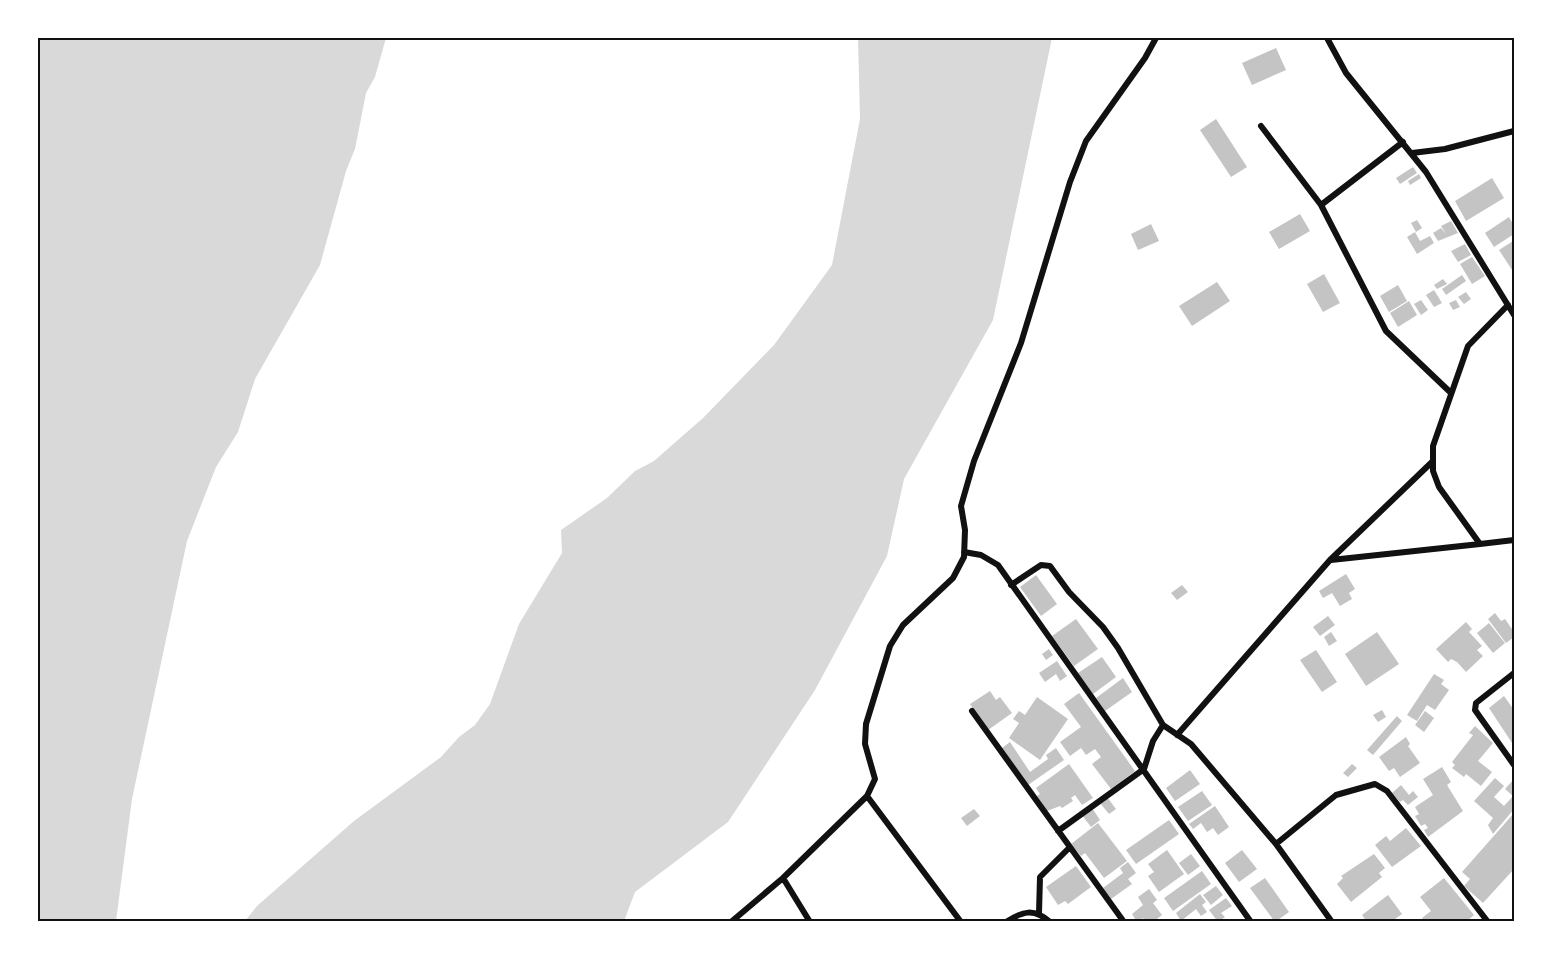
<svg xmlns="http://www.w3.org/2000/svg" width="1552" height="959" viewBox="0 0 1552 959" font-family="'Times New Roman',serif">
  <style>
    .water { fill: #d9d9d9 }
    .building { fill: #c4c4c4 }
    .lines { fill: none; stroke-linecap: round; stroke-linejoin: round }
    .minor { stroke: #111; stroke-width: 6 }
    .neatline { fill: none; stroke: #111; stroke-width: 2 }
  </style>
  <rect width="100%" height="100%" fill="#fff"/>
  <path class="water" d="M38 38H386L375 77 366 93 355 149 346 171 320 265 255 379 238 432 216 467 187 541 132 799 116 921H38Z
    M858 38H1052L993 320 904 479 887 556 815 690 728 822 635 892 624 921H245L257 906 354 821 441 757 459 737 475 725 490 704 519 624 562 553 561 530 607 498 635 471 654 461 703 418 774 345 832 265 860 119Z"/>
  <path class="building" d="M1276 48 1286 70 1252 85 1242 63Z
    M1216 119 1247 167 1231 177 1200 130Z
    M1413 167 1417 173 1400 184 1396 178Z
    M1419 174 1421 178 1410 185 1408 181Z
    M1492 178 1504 198 1466 221 1455 201Z
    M1300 214 1310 231 1279 249 1269 232Z
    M1509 217 1514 226V234L1494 247 1485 233Z
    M1417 220 1422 228 1416 232 1411 223Z
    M1451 221 1458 233 1438 241 1433 233 1441 228 1446 234 1441 226Z
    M1151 224 1159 241 1138 250 1131 234Z
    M1415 232 1420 241 1430 236 1434 243 1417 254 1407 237Z
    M1513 241 1514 269 1512 270 1499 250Z
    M1465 244 1471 255 1458 262 1451 251Z
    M1472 257 1485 276 1472 284 1460 264Z
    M1324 274 1340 303 1323 312 1307 284Z
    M1462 275 1466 281 1446 295 1442 289Z
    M1443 279 1447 284 1437 289 1434 285Z
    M1217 282 1230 301 1192 326 1179 306Z
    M1398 285 1407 301 1389 312 1380 296Z
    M1434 290 1442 303 1434 307 1426 295Z
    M1466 292 1471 299 1464 304 1458 297Z
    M1421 300 1428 310 1421 315 1414 304Z
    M1456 300 1460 307 1453 310 1449 303Z
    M1409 301 1417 315 1398 327 1390 313Z
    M1346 574 1355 589 1349 593 1352 599 1340 606 1332 593 1323 598 1319 591Z
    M1036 575 1057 604 1041 616 1020 587Z
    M1182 585 1188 592 1177 600 1171 593Z
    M1495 613 1501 621 1505 619 1514 632V637L1506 643 1488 619Z
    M1328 616 1335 625 1320 636 1313 627Z
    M1076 619 1098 649 1074 666 1052 636Z
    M1466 622 1472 629 1469 632 1482 646 1477 650 1483 656 1466 672 1457 662 1451 659 1448 662 1436 649Z
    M1489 623 1505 643 1493 653 1477 633Z
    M1331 632 1337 641 1329 646 1324 637Z
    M1377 632 1399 664 1366 686 1345 654Z
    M1049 649 1053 655 1046 660 1042 654Z
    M1316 650 1337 682 1322 692 1300 660Z
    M1102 657 1116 677 1093 694 1078 673Z
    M1057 661 1067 676 1060 681 1056 674 1045 682 1039 673Z
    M1434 674 1444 680 1441 684 1449 690 1435 710 1427 705 1417 721 1407 715Z
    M1123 678 1132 692 1105 711 1096 698Z
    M990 691 996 700 1000 697 1012 713 988 730 970 704Z
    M1079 693 1135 771 1111 789 1092 764 1101 757 1095 749 1086 755 1081 748 1070 756 1060 742 1081 727 1064 704Z
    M1504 696 1514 710V746L1489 708Z
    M1037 697 1068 719 1040 760 1009 738 1019 723 1013 719 1019 711 1025 715Z
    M1382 710 1386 717 1378 722 1373 715Z
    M1425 711 1434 718 1424 732 1415 725Z
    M1397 716 1402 721 1373 755 1367 750Z
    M1475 726 1493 743 1478 761 1492 772 1481 786 1466 774 1464 777 1452 768 1455 765 1452 762 1473 735 1469 733Z
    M1406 737 1410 744 1408 746 1420 763 1400 777 1394 768 1389 771 1379 757Z
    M1010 742 1030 772 1048 759 1046 755 1056 748 1064 760 1028 785 1002 748Z
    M1069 764 1093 798 1082 805 1075 795 1071 798 1073 801 1062 808 1060 806 1047 811 1037 796 1040 794 1036 788Z
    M1352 764 1357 768 1348 777 1343 773Z
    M1442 767 1451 782 1447 785 1463 811 1428 837 1424 830 1428 828 1425 824 1421 826 1415 816 1419 814 1415 807 1433 795 1423 779Z
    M1190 770 1200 784 1175 801 1166 788Z
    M1495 778 1504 786 1494 797 1504 806 1513 796 1505 789 1514 779V809L1493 834 1488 825 1493 818 1474 801Z
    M1401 785 1409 795 1413 791 1418 797 1408 805 1403 800 1400 802 1392 793Z
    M1202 791 1212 805 1188 821 1178 807Z
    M1107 797 1116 809 1109 814 1100 803Z
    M1215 806 1229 827 1218 835 1213 828 1207 832 1201 823 1193 829 1189 824Z
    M1092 808 1100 820 1091 827 1082 815Z
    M974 809 980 816 967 826 961 818Z
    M1514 813V869L1483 903 1464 886 1470 879 1462 872Z
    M1169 820 1179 834 1136 864 1126 850Z
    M1098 823 1127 861 1104 878 1085 853 1081 856 1071 844Z
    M1406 828 1421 846 1392 867 1375 845 1386 836 1390 841Z
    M1167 850 1184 874 1159 892 1148 876 1154 872 1148 864Z
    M1242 850 1257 869 1239 882 1225 863Z
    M1191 854 1200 866 1188 875 1179 863Z
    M1374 854 1385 868 1379 873 1382 877 1351 902 1337 884 1343 878 1341 876Z
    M1128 862 1136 873 1128 879 1132 884 1111 899 1103 888 1123 873 1120 868Z
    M1076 866 1091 887 1068 904 1065 901 1058 905 1046 887Z
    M1202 871 1211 884 1173 911 1164 898Z
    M1265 878 1289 912 1275 922 1250 888Z
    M1444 878 1474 915 1466 922H1425L1422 918 1431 911 1420 897Z
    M1216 886 1223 895 1211 905 1203 895Z
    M1149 889 1157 900 1153 903 1162 915 1153 922H1146L1143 918 1137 922 1132 914 1143 905 1138 897Z
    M1200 894 1206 902 1202 905 1207 912 1201 916 1196 909 1181 921 1176 913Z
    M1388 895 1402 914 1391 922H1367L1362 915Z
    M1226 898 1232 906 1221 913 1225 917 1218 922 1209 910Z"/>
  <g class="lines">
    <path class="minor" d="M1327 38 1346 73 1426 172 1514 315
      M1261 126 1321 205 1386 331 1450 392
      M1412 153 1445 149 1514 131
      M1321 205 1403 142
      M1508 305 1468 346 1433 446V471L1439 487 1480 544 1514 540
      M964 552 981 555 998 565 1251 922
      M1331 560 1480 544
      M1011 585 1041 565 1050 566 1069 592 1103 627 1118 648 1163 725 1191 744 1276 844 1332 922
      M1514 673 1476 703 1475 710 1514 765
      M972 711 1124 922
      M1177 735 1330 560 1432 462
      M867 796 961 922
      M1058 831 1144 769 1153 741 1163 725
      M1276 844 1336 795 1375 784 1387 791 1488 922
      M783 878 810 922
      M1039 913 1040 877 1069 848
      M731 922 783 878 867 796 875 779 865 744 866 724 890 646 903 625 953 578 964 557 965 530 961 506 974 461 1021 343 1070 182 1086 141 1145 58 1156 38
      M1006 922C1023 911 1034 908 1050 922"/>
  </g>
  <rect width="1552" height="959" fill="none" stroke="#ffffff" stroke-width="78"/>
  <rect x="39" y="39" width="1474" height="881" class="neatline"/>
</svg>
